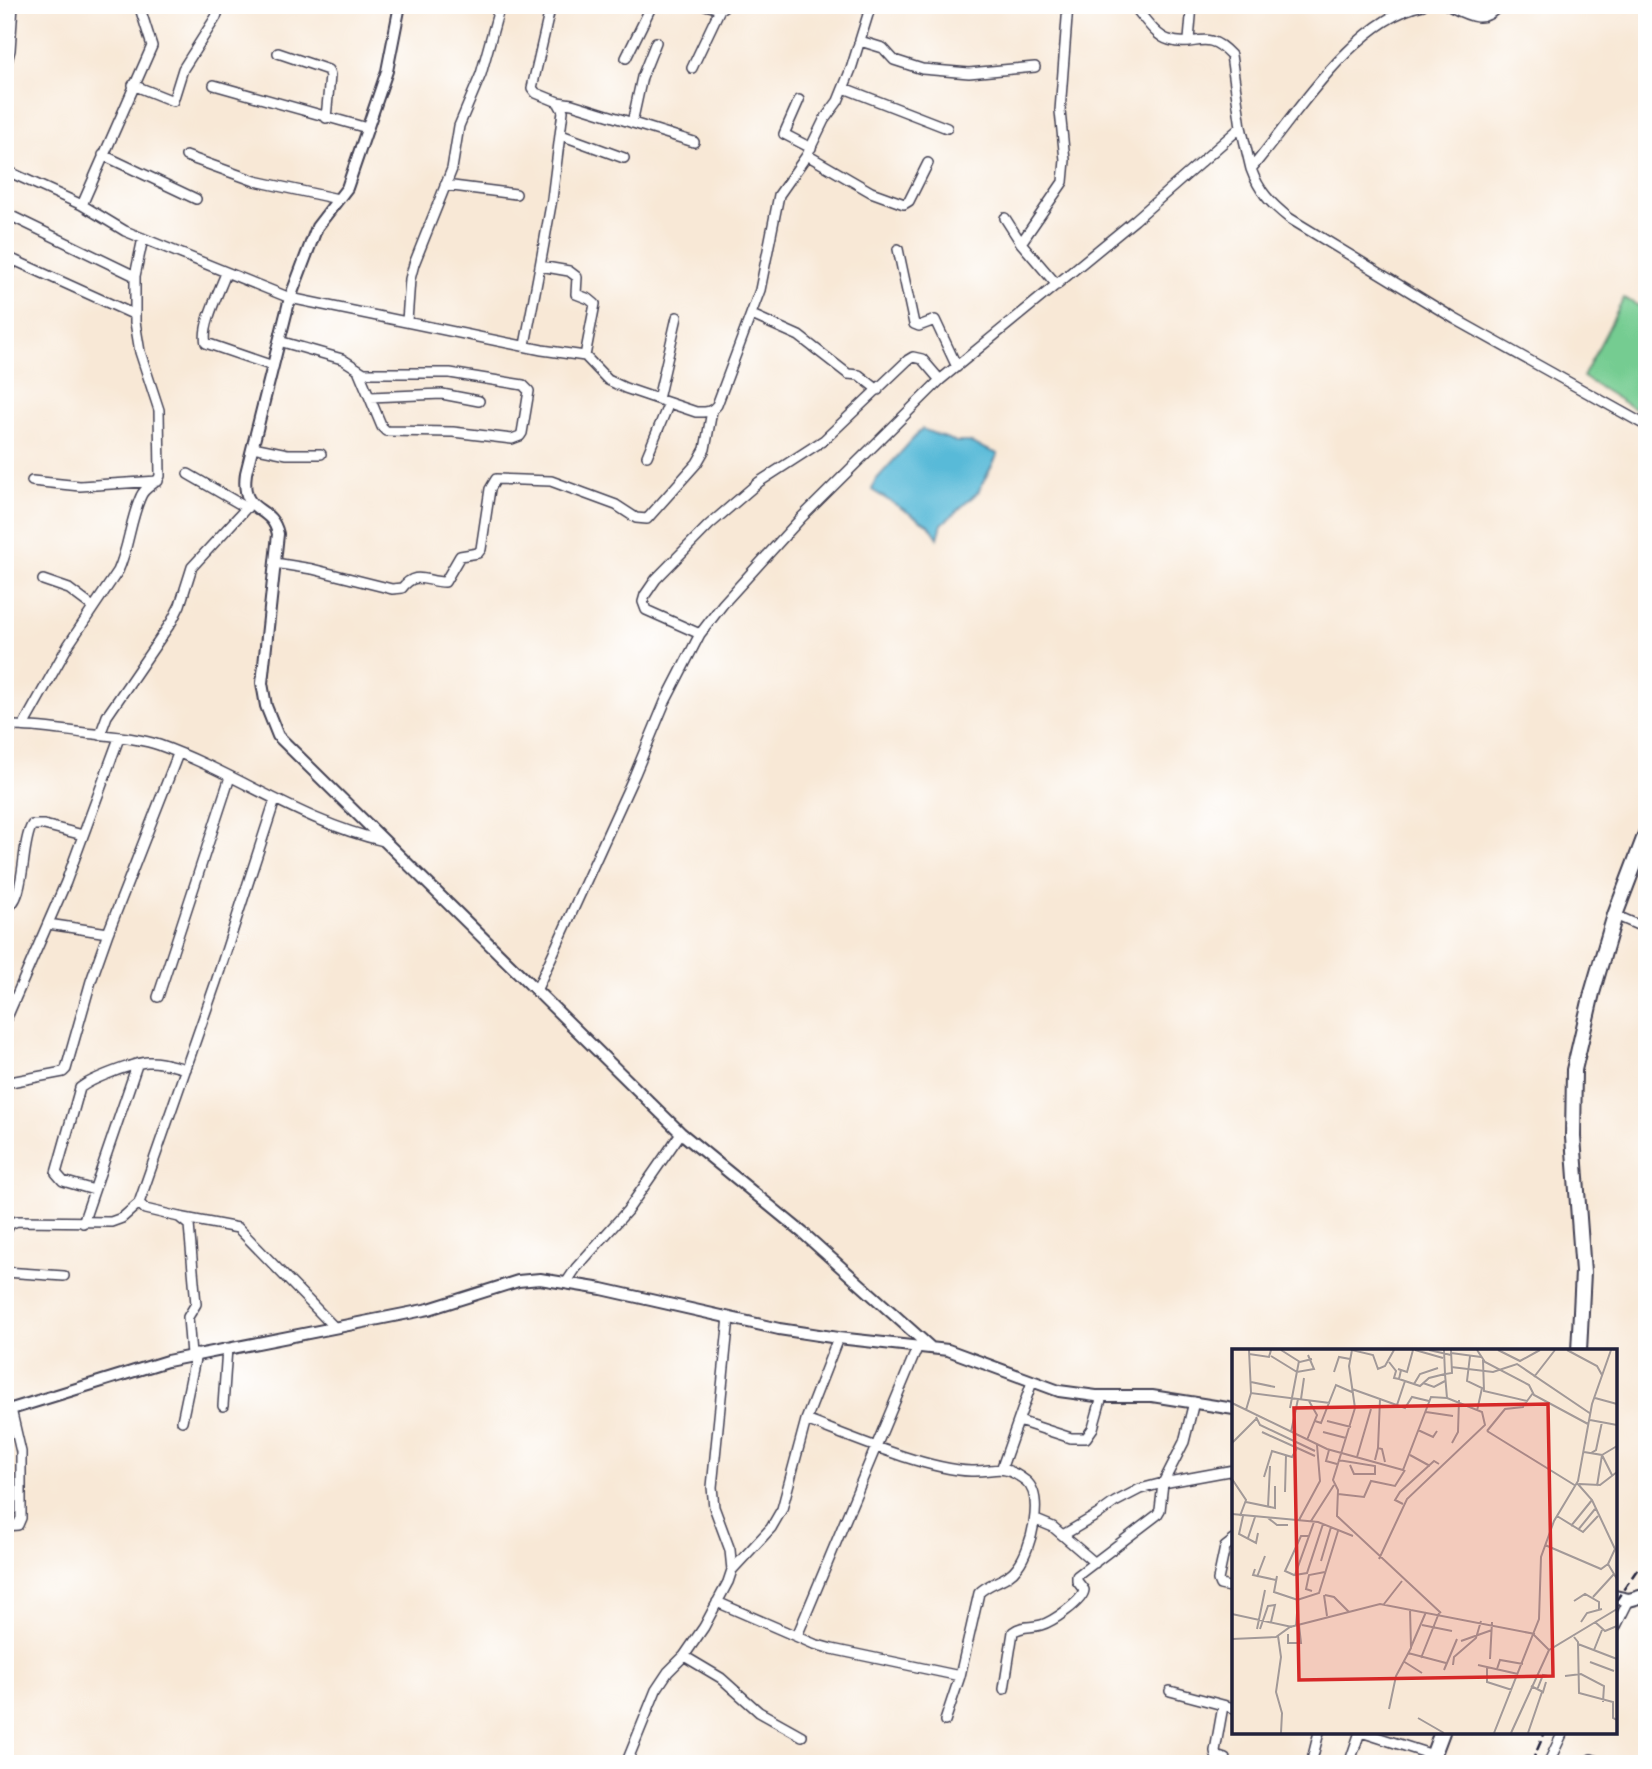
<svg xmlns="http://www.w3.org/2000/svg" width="1652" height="1769" viewBox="0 0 1652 1769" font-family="Vollkorn,serif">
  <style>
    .green { fill: #74cc91; stroke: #4b7766; stroke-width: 2 }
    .water { fill: #59bad8; stroke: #3e6e8a; stroke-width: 2 }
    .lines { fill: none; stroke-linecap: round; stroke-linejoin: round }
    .minor-casing { stroke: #424052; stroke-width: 12 }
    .tertiary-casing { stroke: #424052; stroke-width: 14 }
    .secondary-casing { stroke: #424052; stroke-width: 16 }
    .primary-casing { stroke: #424052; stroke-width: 18 }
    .minor { stroke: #fff; stroke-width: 9 }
    .tertiary { stroke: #fff; stroke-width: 10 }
    .secondary { stroke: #fff; stroke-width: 12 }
    .primary { stroke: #fff; stroke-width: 14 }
    .rail { stroke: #22223b; stroke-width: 2.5; stroke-dasharray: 10 5; stroke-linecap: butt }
    .inset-road { fill: none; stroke: #a29998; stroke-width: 2 }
    .view { fill: #d62828; fill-opacity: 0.15; stroke: #d62828; stroke-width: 3.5 }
    .inset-edge { fill: none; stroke: #22223b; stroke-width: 3.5 }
  </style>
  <rect width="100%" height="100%" fill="#fff"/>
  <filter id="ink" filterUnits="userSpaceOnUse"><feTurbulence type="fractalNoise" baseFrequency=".0143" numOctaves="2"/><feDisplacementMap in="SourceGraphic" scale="14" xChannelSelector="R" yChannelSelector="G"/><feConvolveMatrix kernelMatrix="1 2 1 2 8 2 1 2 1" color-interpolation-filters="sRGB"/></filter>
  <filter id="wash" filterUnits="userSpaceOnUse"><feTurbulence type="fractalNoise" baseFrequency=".00686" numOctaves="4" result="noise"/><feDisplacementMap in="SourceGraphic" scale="28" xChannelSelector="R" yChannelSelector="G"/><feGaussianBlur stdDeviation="1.57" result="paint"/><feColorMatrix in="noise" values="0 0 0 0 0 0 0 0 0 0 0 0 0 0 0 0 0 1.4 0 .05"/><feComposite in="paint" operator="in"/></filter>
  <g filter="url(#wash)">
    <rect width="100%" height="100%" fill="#f8e8d6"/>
    <path class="green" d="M1624 298 1647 310V417L1583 377Z"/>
    <path class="water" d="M922 429 956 442H969L998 454 978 492 942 524 938 538 930 526 872 490 875 481Z"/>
  </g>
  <g filter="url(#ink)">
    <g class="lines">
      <defs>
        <path id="minor" d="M705 5 720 9 726 5
          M1447 5C1467 15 1483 26 1499 5
          M1189 40 1192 5
          M860 41 883 48 894 60 922 69 969 73 1035 67
          M278 53 328 70 330 76 326 118
          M626 58 652 5
          M692 68 720 9
          M5 69 10 50 13 5
          M133 85 173 101 183 69 216 17 220 5
          M214 85 367 128
          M844 88 947 128
          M799 100 784 134 811 148
          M558 102 572 104 694 142
          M632 123 642 77 656 42
          M1241 127 1251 169C1295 117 1354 19 1423 5
          M561 135 624 158
          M103 155 196 199
          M807 155 871 192 904 204 909 201 928 163
          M186 156 255 181 338 199
          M1251 169C1259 191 1270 203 1289 218L1455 319 1647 426
          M5 170 82 205 125 231 290 298 542 350 585 356 608 380 625 388 696 412C705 412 711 413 717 405L760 290 779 195 807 155 824 120 838 101 851 69 871 5
          M445 185 516 194
          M82 205 152 46 139 5
          M5 213 135 276
          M1005 218 1021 243 1057 285
          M1021 243 1063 182 1065 160 1060 111 1068 5
          M898 249 914 324 919 326 935 320 957 367
          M5 256 135 315
          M540 266 552 199 563 111 558 102 536 93 532 88 551 5
          M226 273C220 290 201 326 206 343L273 366
          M5 277 14 260
          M752 315 799 336 848 374 859 375 878 390
          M407 321 410 279 414 264 452 169 459 126 481 74 499 9
          M279 341 342 359 364 373H450L523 385 529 391 522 433 520 436 512 439 453 432 386 431 382 427 359 372
          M525 345 540 266 569 271 577 277 576 294 589 299 595 304 585 356
          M370 397 442 394 479 401
          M658 399 677 317
          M253 447 287 454H321
          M647 456 669 403
          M188 474 247 508
          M32 481 80 486 158 481
          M275 563 312 569 392 589 402 588C416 570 426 582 445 582L460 556 478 553 481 549 490 489 496 479 551 481 616 505 636 518 647 519 697 463 705 449 712 411
          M43 580 69 589 93 607
          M700 634 646 610 643 602 645 595 656 579 709 525 759 482 824 440 908 360 913 357 922 359 940 380
          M5 726C32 725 58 730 85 733 109 736 135 737 159 745 237 773 301 822 384 841
          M23 726 69 644 118 571C129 547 130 520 141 496 145 486 156 485 160 476L159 410 140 352 135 322V276L143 238
          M100 735 107 716 172 621 180 605 192 567 250 504
          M5 909C27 901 20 845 32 825H44L83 835
          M1615 915 1647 929
          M48 924 108 933
          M536 991 635 774 665 702 700 634 723 604 802 517 940 380 1135 220 1241 127 1231 55C1205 27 1196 49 1169 40 1155 36 1143 16 1133 5
          M158 997 230 777
          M5 1022 66 882 119 738
          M5 1083 63 1072 66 1069 91 981 108 933 178 754
          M94 1190 63 1181 56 1173 80 1088C91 1079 133 1063 148 1062 160 1061 174 1066 186 1069
          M139 1203 145 1209 179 1217 189 1225 196 1304 188 1317 191 1355
          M179 1217 238 1228 334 1327
          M83 1223 137 1065
          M5 1233 10 1224 17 1221 111 1222 122 1218 139 1203 216 982 275 800
          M5 1272 64 1276
          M566 1283 576 1268 627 1211 681 1133
          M223 1406 227 1348
          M806 1420C851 1437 924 1469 971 1471 997 1472 1001 1462 1026 1481 1045 1497 1031 1549 1018 1566 1007 1582 990 1581 979 1593L960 1676 945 1721
          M182 1421 196 1354
          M1019 1421 1071 1438H1086L1093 1428 1102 1396
          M1002 1467 1032 1382
          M1036 1520 1053 1527 1095 1563
          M5 1526 18 1525 21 1518V1452L11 1409
          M1063 1535 1097 1515 1115 1502 1140 1489 1163 1483 1234 1470
          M1234 1540 1225 1547 1218 1580 1220 1585 1234 1588
          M732 1570 771 1528 782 1509 806 1420 838 1338
          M717 1602 814 1644 832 1649 960 1676
          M1615 1628 1629 1600
          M797 1636 918 1346
          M684 1656 721 1678 759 1712 802 1736
          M1004 1689 1013 1632C1022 1625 1031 1628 1041 1625 1052 1622 1083 1601 1084 1590L1077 1581V1576L1157 1515 1160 1510 1163 1483 1184 1442 1194 1402
          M1170 1691 1234 1708
          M1223 1706 1215 1751 1216 1756 1225 1759 1226 1764
          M1361 1732 1433 1755
          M626 1764 656 1690 668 1672 684 1656 704 1627 728 1582 732 1570 730 1550 714 1507 712 1487 729 1317
          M1311 1764 1319 1732
          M1349 1764 1360 1732
          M1548 1764 1563 1732
          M1586 1764 1591 1759 1608 1764"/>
        <path id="tertiary" d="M400 5 387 71 347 188 317 227 290 298 246 473C240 517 271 502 278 534L262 683 266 706 278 736 681 1133 803 1233 930 1347
          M5 1411 167 1361 429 1309 518 1281 540 1279 602 1289 779 1329 838 1338 948 1350 1059 1391 1096 1396H1152L1234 1409"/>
        <path id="secondary" d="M1615 1597 1629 1600 1647 1595"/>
        <path id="primary" d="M1579 1351 1583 1272 1573 1137 1574 1070 1592 993 1615 915 1647 831
          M1430 1764 1442 1732"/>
      </defs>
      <use href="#minor" class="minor-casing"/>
      <use href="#tertiary" class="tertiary-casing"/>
      <use href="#secondary" class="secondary-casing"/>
      <use href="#primary" class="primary-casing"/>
      <use href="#minor" class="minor"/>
      <use href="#tertiary" class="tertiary"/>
      <use href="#secondary" class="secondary"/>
      <use href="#primary" class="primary"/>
      <path class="rail" d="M1615 1602 1647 1555
        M1531 1764 1545 1732"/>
    </g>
  </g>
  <g transform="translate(1232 1349)">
    <rect width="385" height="385" fill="#f8e8d6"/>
    <path class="inset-road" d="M17 1 19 44M49 1 68 13 80 10M120 1 117 17 123 59 101 131 106 141 105 167 209 264M120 1 141 6 146 20 153 17 162 1M183 1 211 9M197 1 219 6M245 1 253 13 297 36 302 46 356 75M266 1 288 12 308 1M335 1 365 17 370 26M219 4 249 8M17 5 37 8 39 1M39 7 65 23 82 20 76 6M238 7 235 32 250 39 245 62M251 11 252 42 295 52 301 44M157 13 164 22 162 29 167 30M219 18 261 23 285 15 359 65M166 20 175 23 181 1M169 21 167 30 188 37 197 29 213 25 212 1M102 23 107 8 118 10M302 28 323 1M19 33 43 38M191 34 202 38 213 32M182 35 188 25 206 19M120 40 148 50 146 99M363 49 385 55M69 50 72 29M148 50 173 59 180 48 197 52M0 54 95 100 171 121 199 48 215 49M165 56 173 32M58 59 67 12M14 61 19 44 98 54M194 63 221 67M24 68 28 76 83 102M358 71 385 76M83 72 89 74 104 36 120 43M95 72 119 78M186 81 201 88 205 82M255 82 344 137M255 82 273 60 291 58 295 52M30 83 83 107M59 83 66 50M91 83 114 89M75 91 85 66 77 52M0 94 24 70M220 94 226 83 227 51M97 101 94 112 105 115M352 103 370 106 380 126M359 104 364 101 370 73M178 106 198 117M125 108 139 60M106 111 143 117V125H122L118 116M143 111 146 99 150 100 153 113M32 128 40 102 60 108 65 99M0 130 14 151 8 167M345 134 360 151 383 200 376 215 385 230M347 135 368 136 385 123M365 137 370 106 385 97M53 143 54 106M106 145 132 148 139 132 163 137 173 121M14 153 43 159V137M171 155 163 151 168 143 202 112 207 115M36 158 38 117M0 165 86 173 121 187M11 167 7 185 24 194 26 184M325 167 351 183 366 167M36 169 45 176H56M67 171 88 132 85 96M79 172 102 136M82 173 63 226 75 224 91 175M339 177 360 151M346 181 363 160M16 189 23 168M313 196 369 220 376 215M147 210 175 150 253 76 250 63 215 49 213 25 220 24 219 1M89 212 99 178M23 220 21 226 44 231M62 226 53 222 69 187H77M45 227 42 243 66 251 64 277M25 228 33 207M80 242 74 240 77 226 93 223M92 246 95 267M93 246 102 248 117 263M361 248 382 225M65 251 87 244 106 182M342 252 353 245 367 253V261M152 255 170 232M0 265 60 278M349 273 355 264 370 260M363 273 373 282 385 277M190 276 220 282M25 280 33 241M28 280 36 257 43 256 39 273M56 285V294H69L67 276M302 286 317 301 385 260M46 287 49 308 44 343 50 364 49 384M342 288 346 293 347 344 381 353V369L385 371M0 290 44 288 58 278 148 255 303 285M229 292 260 281M346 295 385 310M179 298 194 263M362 301 370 281M176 304 214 314M189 309 207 264M258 310 260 273M171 312 190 324M358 313 382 322M221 316 222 308 244 289 249 272M246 316 286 325M255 318V333L280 341M265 320 268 311 291 315M212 321 225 290M333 327 349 325 372 337 371 353M299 337 311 343 314 333M305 341 311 326 316 327M157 360 164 327 179 299 178 260M186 369 212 384M262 384 307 270 309 208 322 172 346 132 360 55 379 1M279 384 317 301M296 384 310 343"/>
    <path class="view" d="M316 55 321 327 67 331 62 59Z"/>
    <rect width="385" height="385" class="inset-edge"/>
  </g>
  <rect width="1652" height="1769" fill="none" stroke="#fff" stroke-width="28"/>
</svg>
